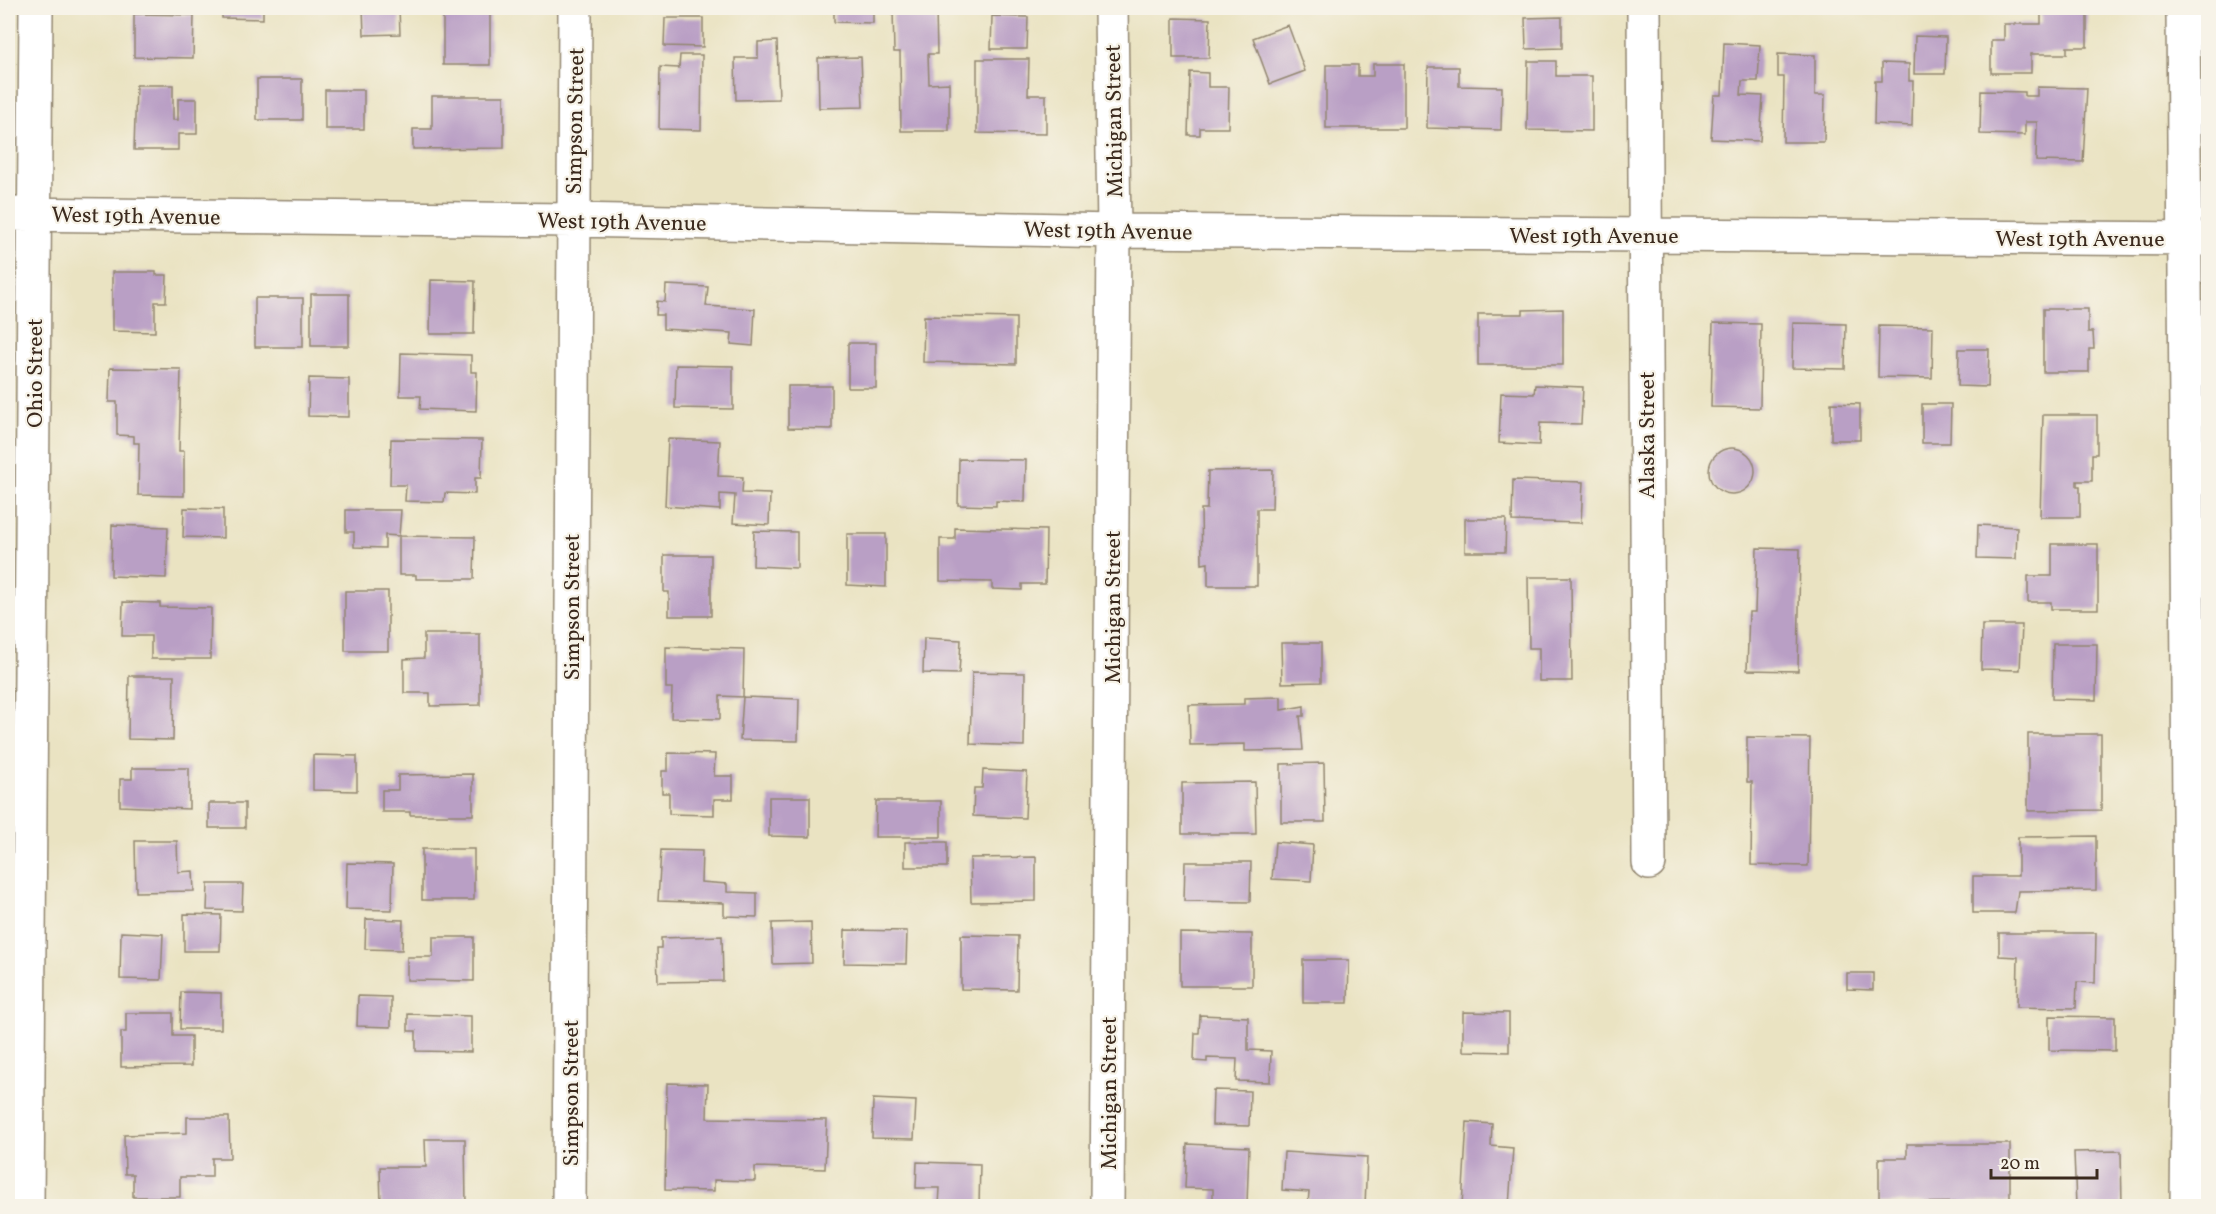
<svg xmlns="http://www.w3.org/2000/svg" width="2216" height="1214" viewBox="0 0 2216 1214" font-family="Vollkorn,serif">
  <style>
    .building { fill: #b99fc5 }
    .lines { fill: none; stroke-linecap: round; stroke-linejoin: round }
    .street-casing { stroke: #928670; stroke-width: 36 }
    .street { stroke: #fff; stroke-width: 33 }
    .labels { text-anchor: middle; stroke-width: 4.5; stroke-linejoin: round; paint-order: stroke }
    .street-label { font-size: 22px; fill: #3b2a1e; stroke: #f7f3e8 }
  </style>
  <rect width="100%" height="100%" fill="#f7f3e8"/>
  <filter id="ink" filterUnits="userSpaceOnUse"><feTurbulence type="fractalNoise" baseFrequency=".0167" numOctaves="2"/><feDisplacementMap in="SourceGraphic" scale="12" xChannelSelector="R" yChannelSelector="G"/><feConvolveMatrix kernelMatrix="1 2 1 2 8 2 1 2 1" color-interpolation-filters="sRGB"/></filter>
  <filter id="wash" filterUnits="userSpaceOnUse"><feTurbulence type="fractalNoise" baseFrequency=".008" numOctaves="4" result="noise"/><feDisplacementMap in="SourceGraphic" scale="24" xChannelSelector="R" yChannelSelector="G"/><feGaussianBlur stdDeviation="1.35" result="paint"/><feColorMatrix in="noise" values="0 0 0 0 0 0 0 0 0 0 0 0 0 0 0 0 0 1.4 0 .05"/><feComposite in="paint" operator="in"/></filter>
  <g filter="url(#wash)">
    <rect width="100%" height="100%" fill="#eae3c2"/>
    <g id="blocks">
      <path class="building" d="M222 8H263V19L222 18Z
        M363 8H399L400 34 364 35Z
        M443 8H490V65H443Z
        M834 8H873V23L834 22Z
        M2041 8H2087V47H2067V54H2031V73H1991V40H2004V24H2041Z
        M936 9 937 54H928L929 84 949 83V131H901L900 52H894L893 10Z
        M134 14 194 15 193 58 134 57Z
        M992 16 1028 17 1027 49H991Z
        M1562 17V48L1526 49 1525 18Z
        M665 18H703V47L664 46Z
        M1173 18 1210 19 1209 58H1173Z
        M1288 25 1305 71 1270 84 1253 38Z
        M1915 36 1946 37 1945 74H1914Z
        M777 41 779 99 736 100 735 58H758V42Z
        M1724 43 1760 45 1758 81H1742L1741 95 1763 96 1760 141 1711 139 1714 95H1722Z
        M1778 54 1815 55V95H1825L1824 142H1783L1784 77H1778Z
        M680 55H702L701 130 659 129 660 67 679 68Z
        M861 57 863 107 819 108 818 58Z
        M977 59H1029L1028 95H1046V134L977 133Z
        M1528 61H1556V76H1592V131L1527 130Z
        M1882 63 1909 64V81H1913L1912 126 1874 124 1875 81H1882Z
        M1373 64H1404V128H1326V65H1358V76H1373Z
        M1428 67H1459V86L1502 87 1501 130 1427 128Z
        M1190 72 1208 73V87H1229L1228 128H1200V135H1188Z
        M257 79H302V120H257Z
        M136 85H173V120H178V99H197V134H178V150H134Z
        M2037 87 2087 88 2083 162 2036 161 2037 122H2025V135L1980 134 1981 91 2025 92V96H2037Z
        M325 90H364V129H325Z
        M432 96H504V148L413 149V129H432Z
        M112 272H156V275H167L166 302H155V332L112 331Z
        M431 280 475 281 474 334H430Z
        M666 285 708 287 706 306 755 309 753 346 731 344 732 333 663 329V315H656L657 301 665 302Z
        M311 294H349V346H311Z
        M255 298H303V347H255Z
        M1563 309V365H1478V314H1523V310Z
        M2043 309H2088V332H2093L2094 349H2089V372H2043Z
        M924 316 1016 318V364L923 362Z
        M1713 323 1761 324 1760 408 1711 407Z
        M1793 323 1846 324 1845 369 1792 368Z
        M1879 326 1933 327 1932 378 1878 377Z
        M848 343H876V388H848Z
        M1959 349H1989L1988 387 1958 386Z
        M401 353 471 355V372H477L476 411 420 409 421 396H400Z
        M676 365 733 366V409L675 408Z
        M110 368 181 369 179 451H184V496L138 495 139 443H134V436L117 435V402H109Z
        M309 378 349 379V417L308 416Z
        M1535 385 1583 387 1581 424 1540 423 1539 445 1499 443 1501 393 1534 394Z
        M788 386H832V429L788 428Z
        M1831 403 1860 404V440H1831Z
        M1922 404H1951L1950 443H1922Z
        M2043 415H2097V454H2092V481H2077V486H2080V517H2040Z
        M391 439 482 440 481 478H475V494L445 493 444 502 405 501 406 485H390Z
        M668 439 720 441 718 476 743 477 742 493 770 494 769 525 733 523 735 495 720 494V510L665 506Z
        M1709 471a23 23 0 1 1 46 0a23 23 0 1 1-46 0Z
        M959 459 1026 460 1025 502 996 501V506L958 505Z
        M1273 470 1272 509H1257V586H1208V563L1202 564 1201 509H1207L1208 471Z
        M1513 480 1583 482 1581 523 1512 521Z
        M184 508 223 509V538L183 537Z
        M346 510H401L399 536 475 537 474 579H416V575H399V536L385 535V548L354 547V532H346Z
        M1465 519H1506L1505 552H1465Z
        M112 525 168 527 166 578 111 576Z
        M1978 525 2017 527 2016 559 1977 558Z
        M955 528 1046 530 1045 584H1022V590L992 589V582L940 581V539H955Z
        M754 531 797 532V568L753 566Z
        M847 534H886V587L847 585Z
        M2052 544H2098V609H2051V602H2028V576H2052Z
        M1757 548 1800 549 1798 671 1747 670 1749 612H1755Z
        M664 555H711V616H669V592H664Z
        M1528 577H1571L1572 681H1539V648H1529Z
        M345 591H388V651H345Z
        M123 602 160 603V607L211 608 210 659H151V636H122Z
        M1982 625H2022L2020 670 1981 669Z
        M424 634H480V705L430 706V693H404V659L424 658Z
        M924 638 961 640 959 674 923 673Z
        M1281 643H1321V682L1282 683Z
        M2053 644H2097L2096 700 2052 699Z
        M666 647 744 649 743 697 720 696V719L671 718 672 688H666Z
        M972 672 1025 673 1024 746 970 744Z
        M129 676H174L173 740 128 739Z
        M743 697 799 699 798 741 740 740Z
        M1281 697V710L1304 706V716H1300L1303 750 1245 751V744L1190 745 1189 705 1244 704V698Z
        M2028 734H2101V810L2028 811Z
        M1747 737 1810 738 1808 866 1751 865 1752 782H1747Z
        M668 753 715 754 714 776H733V799H714V815L669 814V793H662V771H668Z
        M313 755 357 756V791L313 790Z
        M1324 763 1325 822H1281V764Z
        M132 768H189V809L120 806V779H132Z
        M983 770 1027 772 1025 818 973 816 974 788H982Z
        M473 774V815H410V812H382V790H398V775Z
        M1255 782 1256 834H1182V783Z
        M769 797H810V837L769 836Z
        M876 801H941V837H875Z
        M209 803H245V828H209Z
        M2096 836V890L2018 891 2015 913H1973V876H2018V837Z
        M135 841H177L178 872 193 871 194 891 136 892Z
        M905 842H947V867H905Z
        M1275 842 1313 845 1311 881 1272 879Z
        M422 849H474V900H422Z
        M661 850 702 851 701 882 727 884V892L757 893V917L724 916V903L658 901Z
        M1036 857V901L971 902 970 858Z
        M1185 862H1251L1250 902 1184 901Z
        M347 863 393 864 392 910 346 909Z
        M208 884H243L242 911 207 910Z
        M184 914 221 915 220 951H184Z
        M366 919 403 920 402 950 365 949Z
        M811 922 812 963 773 964 772 923Z
        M845 930 907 931 906 964 844 963Z
        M121 932 163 934 161 980 120 979Z
        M1180 933 1252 934V986H1180Z
        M1999 933H2096L2095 983 2077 982 2076 1008 2017 1007 2018 957 1999 956Z
        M961 935 1018 936 1017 990 961 989Z
        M722 936 723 981 658 982 657 948H661V938Z
        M433 937H474V981L407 980V957H433Z
        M1303 960H1349L1348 1003H1303Z
        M1847 973H1873V990L1847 989Z
        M181 992 221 993V1029H180Z
        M358 996 391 997V1027L357 1026Z
        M1463 1012 1509 1013V1052L1463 1051Z
        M126 1013H173V1036H191V1066L121 1067V1032H126Z
        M408 1014 471 1016V1052L416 1051V1031H408Z
        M1200 1015 1248 1017V1050L1271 1051 1270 1082 1236 1081 1237 1059 1207 1058V1062L1194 1061 1195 1033H1199Z
        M2049 1016 2115 1017V1051L2049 1050Z
        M667 1083 708 1084 707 1118 827 1120 825 1169 755 1167V1181L714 1180V1191L665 1190Z
        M1213 1090 1250 1091 1249 1126 1212 1125Z
        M873 1099 916 1101 914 1139 872 1138Z
        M187 1117H229L230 1158H212V1177H180V1197H133V1174H125L124 1135 187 1133Z
        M1467 1122 1492 1124 1491 1146 1513 1148 1509 1206H1462Z
        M425 1139H465L466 1206H381L380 1167H426Z
        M1187 1144 1249 1147 1247 1204 1213 1202V1189L1185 1188Z
        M1907 1144H2010V1202L1879 1203V1158H1907Z
        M2121 1151 2122 1206H2076L2074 1152Z
        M1284 1152 1367 1157 1365 1206 1308 1204 1309 1192 1282 1190Z
        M917 1162 980 1164 979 1206H939L940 1188H916Z"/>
    </g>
  </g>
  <g filter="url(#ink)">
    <use href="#blocks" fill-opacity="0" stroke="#928670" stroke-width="1.5"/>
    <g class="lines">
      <defs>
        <path id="street" d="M1644 8 1649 863
          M2183 8 2190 942 2187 1206
          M8 214 573 220 1114 231 2208 239
          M27 1206 36 8
          M569 1206 575 8
          M1107 1206 1114 231 1111 8"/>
      </defs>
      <use href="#street" class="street-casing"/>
      <use href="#street" class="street"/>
    </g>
  </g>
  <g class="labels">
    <g class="street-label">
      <text transform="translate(574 121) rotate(-89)" y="8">Simpson Street</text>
      <text transform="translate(1113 121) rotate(-91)" y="8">Michigan Street</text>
      <text transform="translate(136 215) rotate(1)" y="8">West 19th Avenue</text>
      <text transform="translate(622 221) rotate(1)" y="8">West 19th Avenue</text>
      <text transform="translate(1108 230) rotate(1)" y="8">West 19th Avenue</text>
      <text x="1594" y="243">West 19th Avenue</text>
      <text x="2080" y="246">West 19th Avenue</text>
      <text transform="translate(34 373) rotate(-90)" y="8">Ohio Street</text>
      <text transform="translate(1646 435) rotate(-90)" y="8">Alaska Street</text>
      <text transform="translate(571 607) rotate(-90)" y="8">Simpson Street</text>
      <text transform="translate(1112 607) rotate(-90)" y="8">Michigan Street</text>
      <text transform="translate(570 1093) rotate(-90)" y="8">Simpson Street</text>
      <text transform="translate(1108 1093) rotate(-90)" y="8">Michigan Street</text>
    </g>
  </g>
  <rect width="2216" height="1214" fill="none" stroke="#f7f3e8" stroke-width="30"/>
  <path d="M1991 1169v9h106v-9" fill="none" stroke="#3b2a1e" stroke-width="3"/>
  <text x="2000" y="1169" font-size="18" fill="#3b2a1e" stroke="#f7f3e8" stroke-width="4.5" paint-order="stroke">20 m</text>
</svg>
